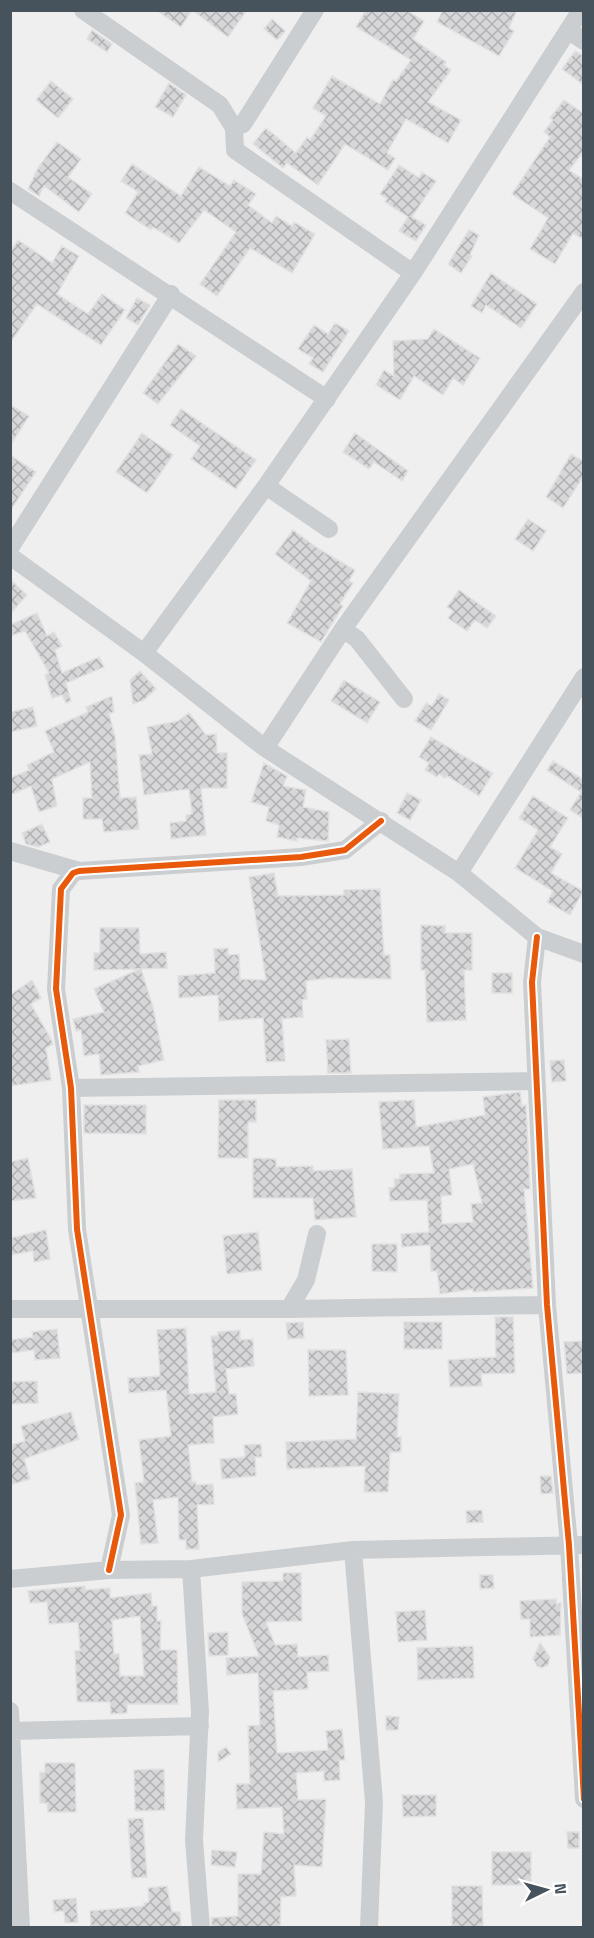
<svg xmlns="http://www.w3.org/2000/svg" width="594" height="1938" viewBox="0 0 594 1938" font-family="'Titillium Web',sans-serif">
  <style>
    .building { fill: url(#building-cross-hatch); stroke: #e1e1e2; stroke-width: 1.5; fill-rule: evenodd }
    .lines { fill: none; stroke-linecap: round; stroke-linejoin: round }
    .minor { stroke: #cbced0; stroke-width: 18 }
    .cycleway-casing { stroke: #fff; stroke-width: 10 }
    .cycleway { stroke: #e8590c; stroke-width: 6 }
  </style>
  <defs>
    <pattern id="building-cross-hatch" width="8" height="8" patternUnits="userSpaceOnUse" patternTransform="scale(1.5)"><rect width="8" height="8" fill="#d7d7d9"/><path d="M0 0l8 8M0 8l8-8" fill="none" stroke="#b0b1b3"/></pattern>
  </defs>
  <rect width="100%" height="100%" fill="#f0efef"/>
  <path class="building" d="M156 10H192L181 27Z
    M192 10H247L228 37Z
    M366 10H406L424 21 413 39 446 62 444 65 451 70 428 102 461 120 448 143 406 119 387 153 395 158 388 170 345 144 318 185 287 163 283 168 253 144 266 128 296 153 307 137 310 140 326 116 313 108 332 76 380 104 393 80 396 81 411 60 356 27Z
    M443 10H517L509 28 514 31 499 56 437 22Z
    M272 19 285 31 277 40 264 29Z
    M92 30 112 44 107 52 87 39Z
    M575 51 584 56V85L562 69Z
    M51 81 73 99 58 118 36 100Z
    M169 83 186 95 173 117 155 107Z
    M564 100 584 114V151L569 170 584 180V240L573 233 555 264 530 249 548 218 512 194 550 137 544 132 553 120 550 118Z
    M57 142 81 159 68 177 92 194 79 212 44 186 39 196 28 189 38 168Z
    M132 164 181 196 199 167 230 186 234 180 256 194 248 205 272 223 276 216 292 226 294 222 315 234 292 273 250 248 217 296 200 284 236 232 204 210 179 243 153 227 151 230 125 213 138 192 121 181Z
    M399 165 419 178 422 172 436 181 412 217 426 225 416 241 399 231 408 217 385 202 387 199 380 194Z
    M469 230 479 235 470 255 472 256 461 273 448 264Z
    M18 240 52 263 62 246 79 256 57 294 88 314 102 294 125 310 101 345 37 304 10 343V252Z
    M491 273 537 304 521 328 486 305 482 313 471 306Z
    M137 298 150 305 138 325 126 318Z
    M335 323 349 331 323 372 309 364 313 358 298 349 314 325 328 334Z
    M434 329 480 358 463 385 453 378 443 395 414 376 400 400 376 385 384 370 394 376 393 341 428 339Z
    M178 344 196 356 158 404 143 393Z
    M10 405 29 416 10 446Z
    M181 409 256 460 236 489 191 459 200 446 170 425Z
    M142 433 173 455 147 493 116 472Z
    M355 433 408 471 402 481 374 462 369 469 343 452Z
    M571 454 584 462V475L563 508 546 497Z
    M10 455 36 472 10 511Z
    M528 519 546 531 533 551 515 539Z
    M293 530 319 549 355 570 349 581 353 583 340 604 343 606 321 642 287 623 311 581 275 554Z
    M10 579 27 595 10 614Z
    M459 590 496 616 487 628 475 620 467 631 448 618 453 611 447 607Z
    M37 613 47 636 54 632 62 646 55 650 62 673 99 657 104 667 66 683 71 701 66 703 62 695 52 698 45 675 49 673 25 631 10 636V625Z
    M140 671 156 689 144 700 133 704 130 680Z
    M344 680 380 702 367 723 331 701Z
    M439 694 449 700 431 730 415 721 426 703 432 706Z
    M112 696 114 712 109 714 115 736 120 798 136 797 139 829 104 832 102 819H83V798H92L90 762 52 779 57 806 39 812 31 786 10 795V778L29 770 27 765 54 752 45 731 88 712 86 707Z
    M33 707 37 726 10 732V712Z
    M189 713 206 735 216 734 217 753H227V788H201L206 835 171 839 170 823 186 821V815L192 814 189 789 144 795 139 755 152 754 147 727 178 721Z
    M431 737 493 773 479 796 447 776 445 778 439 774 437 777 425 770 429 763 419 757Z
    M553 761 584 780V819L570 810 581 792 547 770Z
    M264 763 287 776 283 786 306 790 303 807 329 812 328 841 297 838V841L277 837 279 825 266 821 269 807 251 802Z
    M407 793 421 800 410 820 397 813Z
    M533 796 568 818 550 847 562 854 551 873 583 891 570 915 547 902 553 891 515 868 538 830 519 818Z
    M42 824 50 842 38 847 26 844 22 833Z
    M274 873 278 896 344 895V890L380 889 384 955H390L391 979 329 978 306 981 307 999 302 1000 303 1017 282 1019 285 1061 266 1062 263 1018 219 1021 218 995 179 998 178 976 215 973 214 949 228 948V955L239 954 240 979 266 980 249 877Z
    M421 925 445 926V933H472V970H464L466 1020 427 1022 425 970H421Z
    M100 928H139L140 954 166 952 167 968 141 969 153 1007 164 1060 138 1066 139 1072 101 1075 99 1054 84 1056 81 1030 76 1031 73 1019 104 1012 94 989 140 969 94 970V953H100Z
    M492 973H512V993H492Z
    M32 980 41 998 31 1004 52 1041 53 1044 46 1048 51 1080 10 1086V995Z
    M349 1039 351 1073H328L326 1040Z
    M564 1060 566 1081 552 1082 550 1061Z
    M520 1092 522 1106 526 1105 530 1189H524L533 1288 473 1292V1289L440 1294 437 1271H431L430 1245 402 1247 401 1234 429 1232 427 1200 390 1201 389 1188 395 1187 394 1179H400V1174L434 1173 429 1146 383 1149 379 1102 414 1100 416 1127 485 1115 483 1097ZM473 1164 482 1203 471 1204 473 1222 442 1224 441 1196 452 1195 449 1169Z
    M219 1100H256V1122H248V1158H218Z
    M84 1105H146V1134L84 1133Z
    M28 1158 36 1198 10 1201V1162Z
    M253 1158 276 1159V1167L313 1166V1171L352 1169 356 1217 315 1220 313 1198H253Z
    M46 1230 50 1259 34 1262 33 1251 10 1255V1238Z
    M258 1232 262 1270 227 1274 223 1236Z
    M372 1244H397V1272L372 1271Z
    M495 1317H513L515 1373 481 1374 482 1386 450 1387 448 1360 496 1357Z
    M303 1322 304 1338 288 1339 286 1323Z
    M404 1322H442V1349H404Z
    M186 1328 189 1394 216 1392 211 1336H218V1332L240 1330V1340L253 1339 254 1366 226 1369 229 1394H236L238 1414 213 1417 214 1443 188 1445 192 1482H196V1485L213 1484 214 1504 197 1505 199 1549H186V1540H179L178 1497 153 1500 158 1543 141 1544 135 1483 144 1482 139 1440 171 1436 166 1390 129 1393 128 1378 160 1376 157 1330Z
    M57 1329 60 1358 35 1360 34 1350 10 1353V1340L33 1337 32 1332Z
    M584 1341V1373L567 1374 564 1342Z
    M308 1350H346L348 1395 309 1396Z
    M37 1381 38 1403 11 1404 10 1382Z
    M358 1392 399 1394 397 1437H401V1452H390L388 1492H364L365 1466 287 1469 286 1442 356 1439Z
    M71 1412 79 1439 24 1459 30 1479 10 1485V1445L25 1441 21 1426Z
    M261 1444 262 1457H255L256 1476 222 1479 220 1459 245 1457 244 1445Z
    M540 1476H551L553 1493 541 1494Z
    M482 1510 483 1522 467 1523 466 1511Z
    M283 1573H301L302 1621 266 1622 275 1645 297 1644 298 1657 328 1655 329 1671 307 1672 308 1689 273 1691 277 1753 328 1750 326 1731 342 1729 345 1760H339L340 1780 324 1781V1771L296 1773 298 1800 326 1799 322 1867 294 1865 296 1896 281 1897 280 1928H212L211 1918 238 1916V1874H261L264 1832 284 1834 282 1807 237 1809 236 1784H250L248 1726 260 1725 258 1673 227 1675 226 1658 259 1656 242 1614V1582L283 1581Z
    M480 1575H493L494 1588 480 1589Z
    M85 1586V1590L110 1588V1598L151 1593 152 1606H157V1621H161L160 1650H177L178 1704H127V1713L111 1714 110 1702H77L75 1651H80L78 1622 49 1624 47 1602 30 1603 28 1591ZM140 1616 144 1676H120L119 1654H114L112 1620Z
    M556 1599V1604L561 1603 560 1635 530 1637V1619H521L520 1601Z
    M425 1610 427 1640 398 1642 396 1612Z
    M228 1632V1655L209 1656 208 1633Z
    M540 1643 550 1657 548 1665 542 1668 537 1666 533 1659Z
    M473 1646 474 1678 418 1680 417 1648Z
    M386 1716 399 1717 398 1730H386Z
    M226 1747 231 1754 218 1762V1752Z
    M45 1763H75L76 1812H48L47 1803H40V1772L45 1773Z
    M164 1769 165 1810 135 1811 134 1770Z
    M402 1795H436V1816L403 1817Z
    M143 1818 147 1877 132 1878 128 1819Z
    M567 1832H579V1848H568Z
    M212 1850 237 1852 235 1867 211 1865Z
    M492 1852H531V1885H492Z
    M167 1886 172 1912H180L181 1928H91L90 1911 144 1906V1903L149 1902 148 1888Z
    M452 1886H482L483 1928H452Z
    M76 1898 78 1922 65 1923 64 1911 54 1912 53 1900Z"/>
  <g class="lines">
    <path class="minor" d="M83 10 220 105 234 128 243 124 315 10
      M568 30 584 41
      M234 128 235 150 413 273
      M10 191 327 399
      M266 486 329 529
      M10 548 171 294
      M10 556 144 653 265 748 459 873 537 937 584 954
      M343 629 357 639 404 699
      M144 653 266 486 413 273 581 10
      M265 748 343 629 584 292
      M10 851 79 871
      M459 873 584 677
      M537 937 532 982 547 1305 569 1545 584 1799
      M71 1088 536 1081
      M10 1309H289L547 1305
      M289 1309 306 1280 317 1234
      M353 1550 374 1802 369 1928
      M191 1569 200 1712 194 1840 201 1928
      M109 1570 121 1515 77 1229 71 1088 56 989 61 889 73 873 79 871 301 857 345 850 381 821
      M10 1579 109 1570 191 1569 353 1550 584 1545
      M10 1711 21 1928
      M12 1731 200 1726"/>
    <defs>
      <path id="cycleway" d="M537 937 532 982 547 1305 569 1545 584 1799
        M109 1570 121 1515 77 1229 71 1088 56 989 61 889 73 873 79 871 301 857 345 850 381 821"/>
    </defs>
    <use href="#cycleway" class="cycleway-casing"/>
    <use href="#cycleway" class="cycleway"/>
  </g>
  <rect width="594" height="1938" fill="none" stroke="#46525c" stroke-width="24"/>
  <g transform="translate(546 1890) rotate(85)" stroke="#ffffff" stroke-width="4.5" paint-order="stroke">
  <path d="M0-4.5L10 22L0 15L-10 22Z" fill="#46525c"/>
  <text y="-9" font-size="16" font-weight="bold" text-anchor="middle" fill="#46525c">N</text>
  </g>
</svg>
